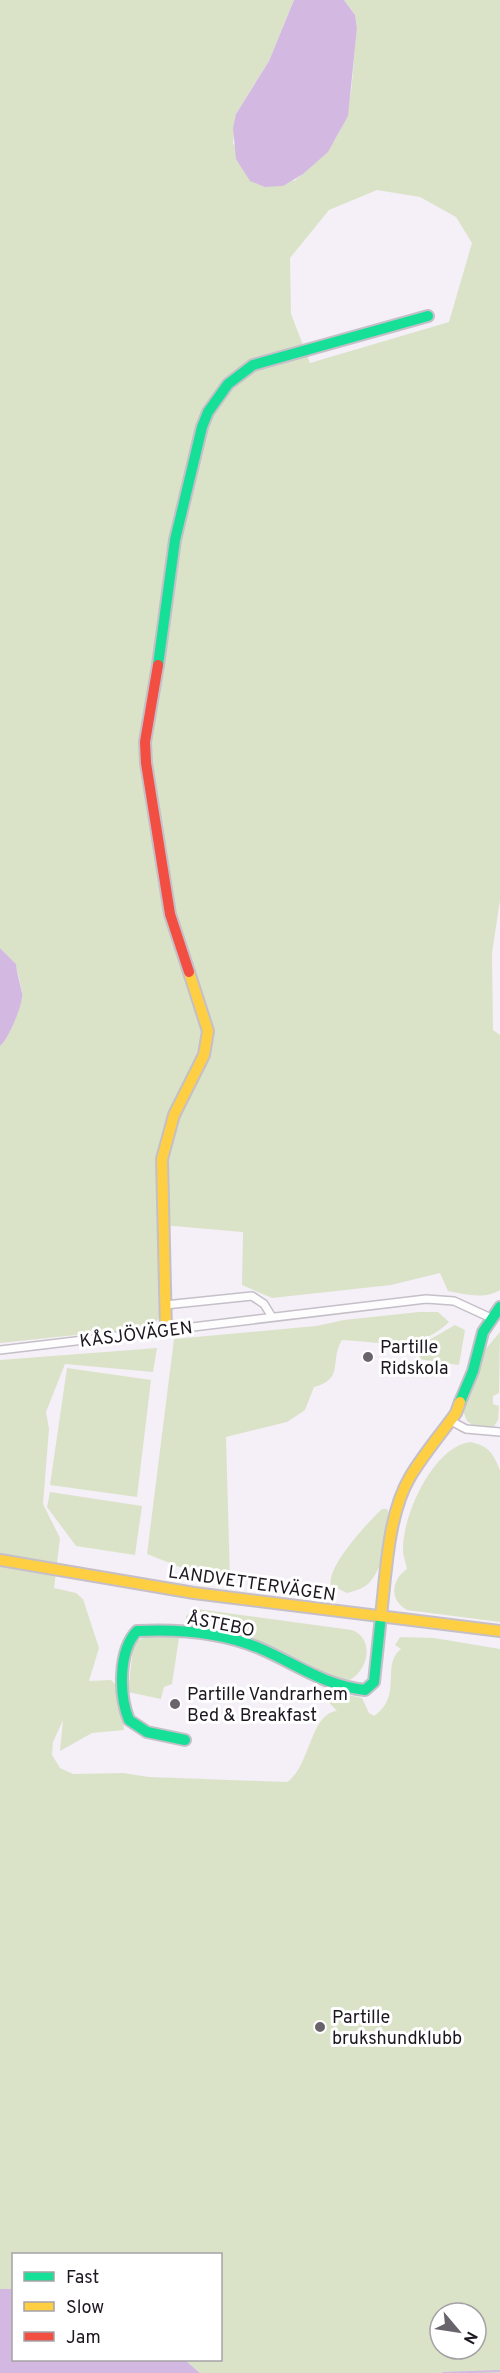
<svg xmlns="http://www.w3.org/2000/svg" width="500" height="2373" viewBox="0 0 500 2373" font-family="Overpass,sans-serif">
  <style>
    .green { fill: #dae3c8; fill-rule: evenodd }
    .water { fill: #d3b9e2 }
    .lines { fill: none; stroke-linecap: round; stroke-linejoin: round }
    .stream { stroke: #d3b9e2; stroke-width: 2 }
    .street-casing { stroke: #c5bfc8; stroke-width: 10 }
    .fast-casing { stroke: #c5bfc8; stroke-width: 14 }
    .slow-casing { stroke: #c5bfc8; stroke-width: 14 }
    .jam-casing { stroke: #c5bfc8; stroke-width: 14 }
    .street { stroke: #fefdfe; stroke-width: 7 }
    .fast { stroke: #16e098; stroke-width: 10 }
    .slow { stroke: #ffcf43; stroke-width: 10 }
    .jam { stroke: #f24e42; stroke-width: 10 }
    .poi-dot { fill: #69636c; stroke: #fff; stroke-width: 2 }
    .labels { text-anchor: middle; stroke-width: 6; stroke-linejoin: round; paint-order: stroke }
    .street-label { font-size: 18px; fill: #1d1720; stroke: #fff }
    .poi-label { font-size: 18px; fill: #1d1720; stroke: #fff; text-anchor: start }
  </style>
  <rect width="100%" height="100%" fill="#f5eff8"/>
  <path class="green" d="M0 0H294L269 61 236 114 233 144 294 181C360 130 348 102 357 28L355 15 344 0H500V900L492 953 493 1030 500 1035V1290C484 1300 465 1294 448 1291L440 1273 391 1285 272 1298 242 1285 243 1232 162 1225V1312L158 1320 143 1328 0 1343V1046C8 1039 20 1008 22 997 23 990 17 973 16 964L0 948ZM377 190 420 197 456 217 472 243 449 322 310 363 291 314 290 258 329 210Z
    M419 1312H438L449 1322C416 1353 383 1342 342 1340 329 1361 345 1379 314 1387L305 1410 287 1422 226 1437 230 1580 205 1577 147 1554 174 1339 316 1326 344 1320Z
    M455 1325 465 1330 459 1365 419 1359 422 1344Z
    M500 1332 499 1393 493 1396V1404L499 1406 498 1420 493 1428 475 1427 467 1421 463 1411 484 1351Z
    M157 1348 153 1372 65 1364 46 1412 49 1429 43 1504 60 1538 54 1588 76 1593 83 1599 99 1648 89 1681 111 1680 120 1689 124 1730 92 1733 60 1751 63 1720 53 1742 52 1755 60 1768 73 1774 123 1773 149 1777 287 1782C310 1768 310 1713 337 1711L324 1697 325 1690 362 1698 369 1713 374 1716C404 1695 380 1666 401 1649L395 1645 400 1637 434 1638 500 1649V2373H200L185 2360H220V2254H14L13 2289H0V1360ZM440 2313H476V2349H440Z
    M67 1368 151 1380 137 1497 50 1485Z
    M470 1442C489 1446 493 1453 500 1470V1622L407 1610C389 1600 391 1580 407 1569 406 1563 403 1556 403 1550 402 1516 433 1447 470 1442Z
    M50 1492 142 1506 135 1555 76 1546 47 1507Z
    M382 1509H387C396 1529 383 1567 369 1583 363 1589 354 1591 347 1593L331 1585C326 1567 369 1521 382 1509Z
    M197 1609 352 1630C377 1640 367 1675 345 1682 307 1666 271 1641 230 1633 216 1629 197 1632 186 1623V1616Z
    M148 1635 179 1638 172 1684 164 1687 161 1699 128 1692 133 1647 137 1641Z"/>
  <path class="water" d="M294 0H344L355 15 357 28 348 116 328 152 303 174 283 186 265 187 250 181 236 159 233 128 236 114 269 61Z
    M0 948 16 964C17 974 20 983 22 993 24 1003 8 1040 0 1046Z
    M0 2289H13L14 2360H185L200 2373H0Z"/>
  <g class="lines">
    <path class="stream" d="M443 2373 500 2371"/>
    <defs>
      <path id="street" d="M165 1305 252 1296 264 1304 272 1317
        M0 1350 426 1299 454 1301 491 1318
        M451 1421 466 1429 500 1432"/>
      <path id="fast" d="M158 665 175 540 202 427 208 412 228 384 253 365 428 316
        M460 1402 473 1371 483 1332 500 1307
        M185 1740 147 1732 129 1720C119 1696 118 1651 137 1631 178 1629 221 1632 259 1648 297 1664 322 1685 365 1690L374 1682 381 1616"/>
      <path id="slow" d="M166 1330 162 1159 174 1115 204 1055 208 1031 189 972
        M0 1560 194 1593 500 1631
        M381 1616C386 1573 388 1514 410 1477 423 1455 441 1434 456 1413L460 1402"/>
      <path id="jam" d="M158 665 145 742 146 763 170 914 189 972"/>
    </defs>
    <use href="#street" class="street-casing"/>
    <use href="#fast" class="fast-casing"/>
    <use href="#slow" class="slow-casing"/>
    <use href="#jam" class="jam-casing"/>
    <use href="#street" class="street"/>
    <use href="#fast" class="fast"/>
    <use href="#slow" class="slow"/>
    <use href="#jam" class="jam"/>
  </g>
  <g class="poi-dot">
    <circle cx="368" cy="1357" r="6"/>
    <circle cx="175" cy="1704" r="6"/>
    <circle cx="320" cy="2027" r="6"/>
  </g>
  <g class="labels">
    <g class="street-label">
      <text transform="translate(136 1334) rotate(-7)" y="6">KÅSJÖVÄGEN</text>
      <text transform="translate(252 1583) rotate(8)" y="6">LANDVETTERVÄGEN</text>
      <text transform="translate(221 1624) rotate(11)" y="6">ÅSTEBO</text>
    </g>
    <g class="poi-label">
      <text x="380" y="1353">Partille<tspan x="380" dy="21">Ridskola</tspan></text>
      <text x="187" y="1700">Partille Vandrarhem<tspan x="187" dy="21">Bed &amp; Breakfast</tspan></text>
      <text x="332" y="2023">Partille<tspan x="332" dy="21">brukshundklubb</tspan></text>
    </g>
  </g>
  <rect x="12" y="2253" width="210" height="108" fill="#ffffff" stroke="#a5a2a6" stroke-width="1.5"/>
  <rect x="24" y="2272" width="30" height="9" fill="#16e098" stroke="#a5a2a6" stroke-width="1.5"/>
  <text x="66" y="2283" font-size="18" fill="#1d1720">Fast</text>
  <rect x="24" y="2302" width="30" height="9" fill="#ffcf43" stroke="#a5a2a6" stroke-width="1.5"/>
  <text x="66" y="2313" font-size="18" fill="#1d1720">Slow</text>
  <rect x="24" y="2332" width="30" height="9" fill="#f24e42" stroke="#a5a2a6" stroke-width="1.5"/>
  <text x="66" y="2343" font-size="18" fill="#1d1720">Jam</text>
  <g transform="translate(458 2331) rotate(119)"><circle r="28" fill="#ffffff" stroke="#a5a2a6" stroke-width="1.5"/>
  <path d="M0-4.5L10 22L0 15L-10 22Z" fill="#69636c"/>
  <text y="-9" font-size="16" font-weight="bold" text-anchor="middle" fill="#1d1720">N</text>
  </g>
</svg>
